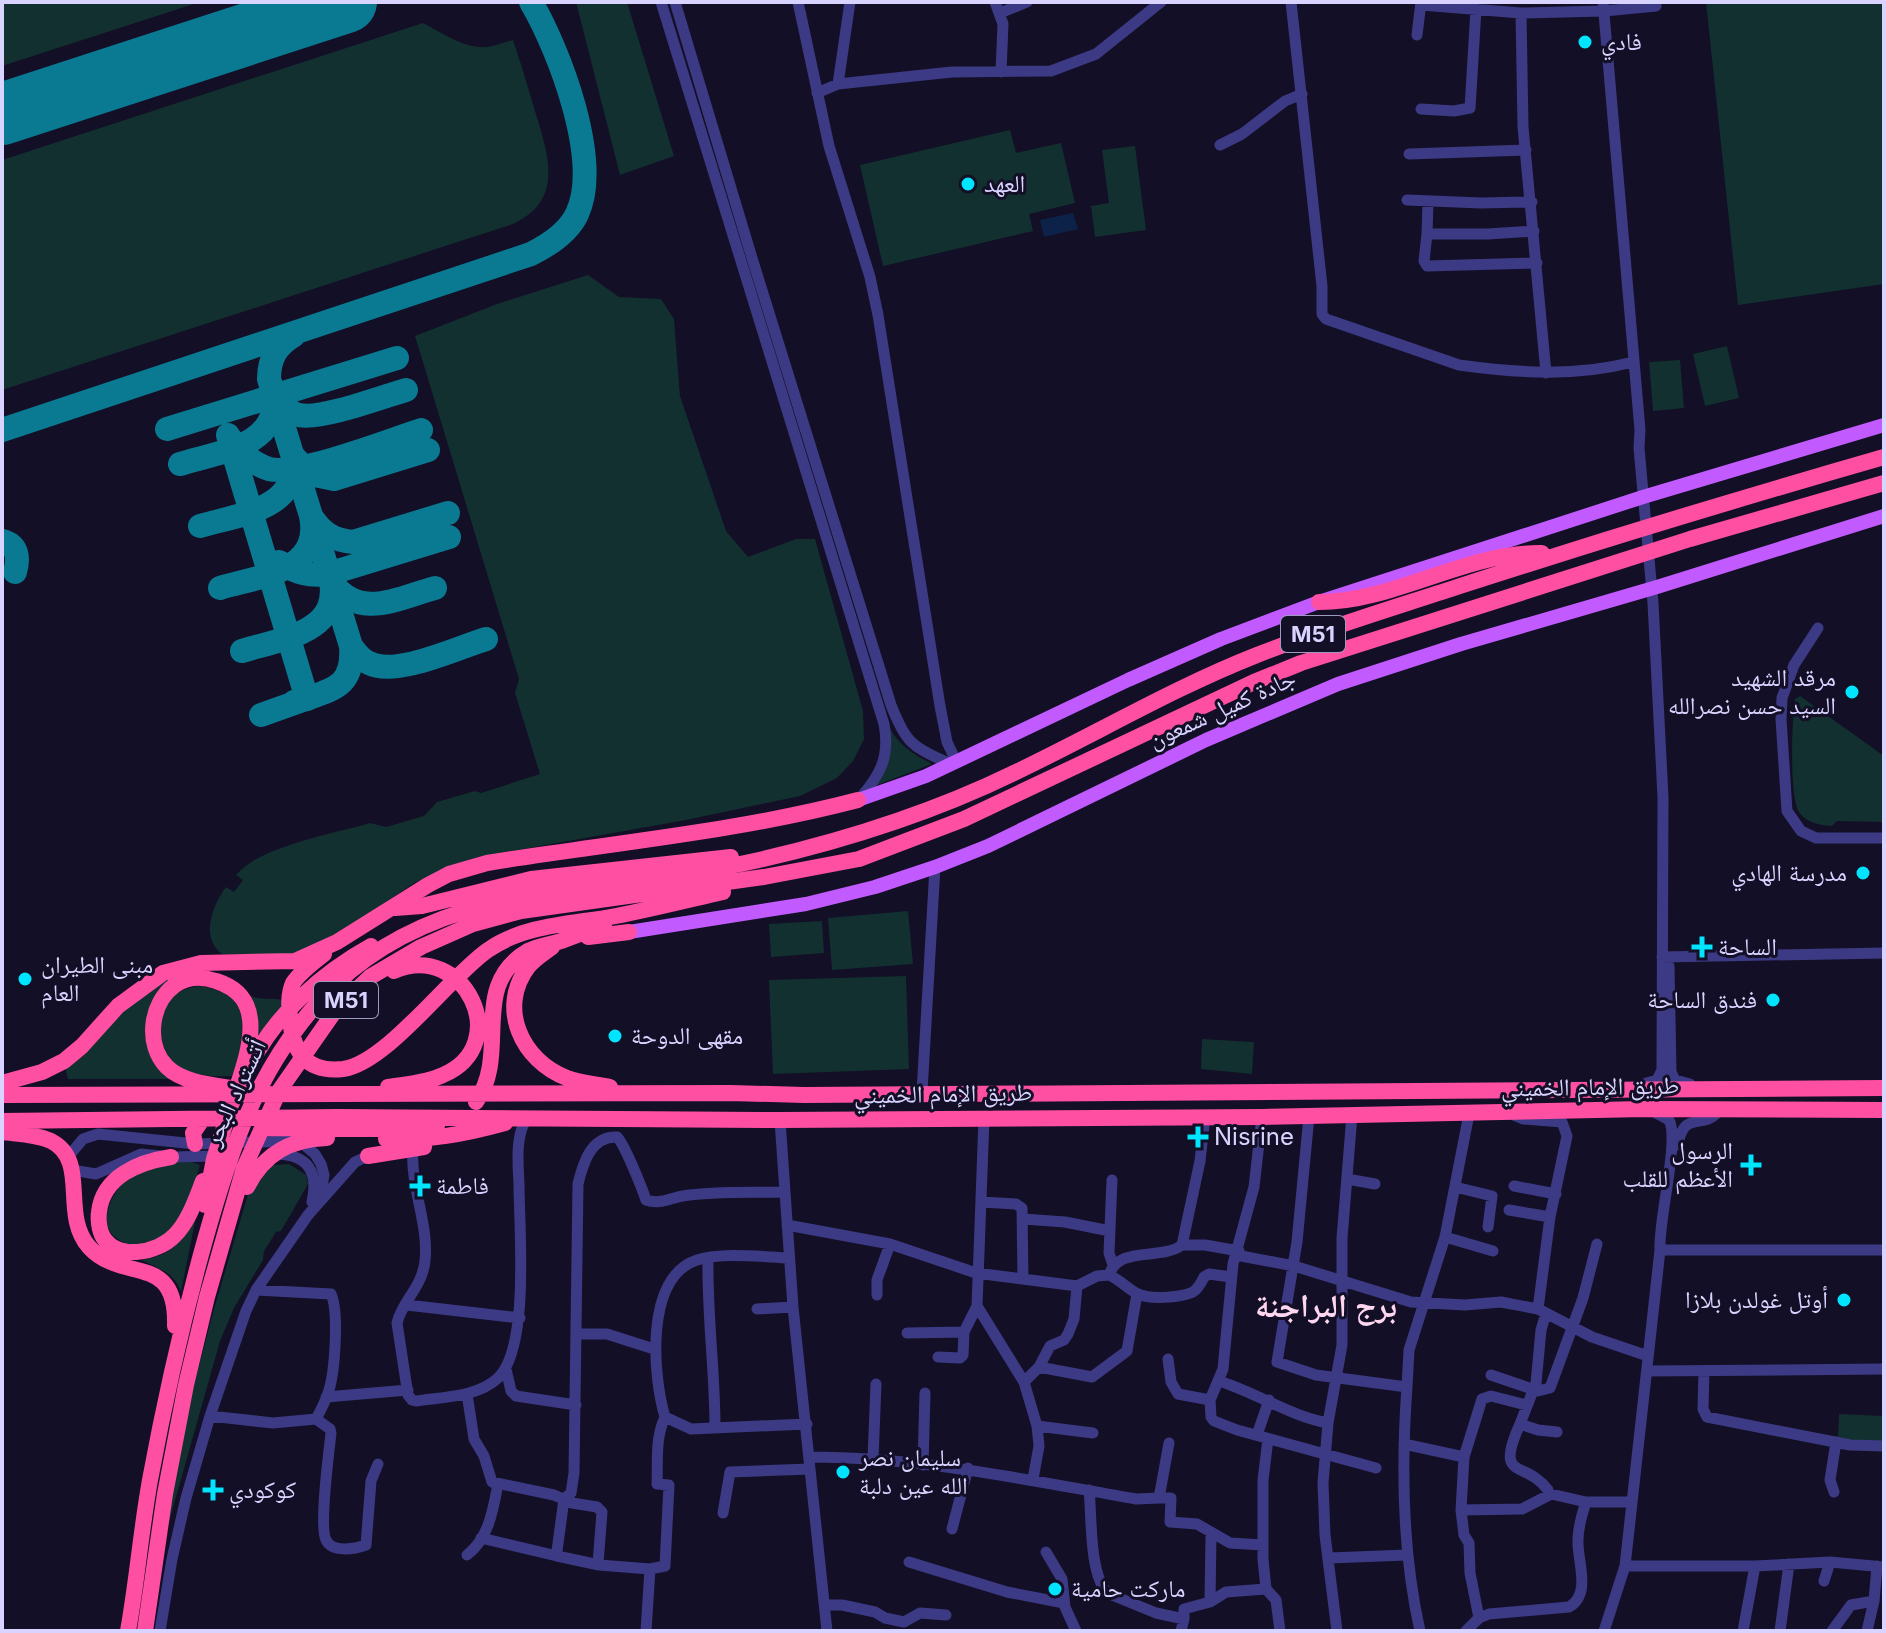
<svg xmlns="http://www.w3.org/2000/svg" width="1886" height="1633" viewBox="0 0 1886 1633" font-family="Inter,'Noto Naskh Arabic',sans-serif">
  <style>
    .green { fill: #12302f }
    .water { fill: #0c2248 }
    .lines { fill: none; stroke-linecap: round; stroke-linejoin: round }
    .taxiway { stroke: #0a7a92; stroke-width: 24 }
    .runway { stroke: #0a7a92; stroke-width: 62 }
    .minor { stroke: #3d3a85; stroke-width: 11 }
    .major { stroke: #c25bff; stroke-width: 14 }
    .highway { stroke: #ff4fa3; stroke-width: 16 }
    .poi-dot { fill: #00e5ff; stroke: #130f26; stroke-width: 3 }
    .labels { text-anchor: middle; stroke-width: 6; stroke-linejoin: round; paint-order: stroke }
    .shield { fill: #130f26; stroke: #9e99be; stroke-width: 2 }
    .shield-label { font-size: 22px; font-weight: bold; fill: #d9d4ff }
    .poi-label { font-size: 24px; fill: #d9d4ff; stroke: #130f26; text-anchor: start }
    .street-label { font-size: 24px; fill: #d9d4ff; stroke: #130f26 }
    .district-label { font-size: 32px; font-weight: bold; fill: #ffd6f0; stroke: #130f26 }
  </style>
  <rect width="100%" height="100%" fill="#130f26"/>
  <path class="green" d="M2 2H200L2 66Z
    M576 2H627L674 156 620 175Z
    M1706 2H1884V284L1738 305Z
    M423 23C442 33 465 49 487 47 495 46 505 42 513 40 521 64 528 87 535 111 548 154 565 200 513 224L2 390V160Z
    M1010 130 1016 153 1061 143 1075 203 1029 214 1033 231 883 266 860 165Z
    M1135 146 1146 230 1095 237 1091 206 1109 203 1102 150Z
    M588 275 619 297 661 299 674 319 680 396 726 531 748 557 796 539H815L863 711 864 739 853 761 837 778 800 796 686 820 478 857 446 868 414 883 337 935 289 956 222 954C200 938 212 906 226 887L234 892 243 880 236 875C260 846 333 834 370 823L386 827 424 816 437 802 475 791 481 793 540 774 515 693 519 679 415 336 497 304Z
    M1727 346 1739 398 1705 406 1693 354Z
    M1680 360 1684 408 1653 411 1649 362Z
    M1800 696 1884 756V822L1837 821 1832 826C1820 825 1806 823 1799 812 1789 796 1792 720 1795 699Z
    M890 729C900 746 915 755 932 764L877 785Z
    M908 911 913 964 832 970 828 918Z
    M822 921 824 953 771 957 769 924Z
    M180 972 151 1007 174 1079H68L65 1067 131 1000Z
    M906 976 909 1069 773 1074 769 980Z
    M197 986C255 992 248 1034 232 1076 216 1077 198 1076 183 1069 157 1057 149 1021 169 999 177 991 187 989 197 986Z
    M246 994C261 1002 273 996 287 1001L257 1042 258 1023Z
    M1202 1039 1254 1042 1252 1074 1201 1069Z
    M189 1161 200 1165 188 1208 158 1243C148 1244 135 1246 126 1243 92 1232 110 1193 129 1177 146 1163 169 1162 189 1161Z
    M289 1164 306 1175 308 1184 281 1231 276 1232 264 1251 263 1260 234 1308 220 1341 167 1529 184 1423 214 1309 249 1191 261 1171 274 1165Z
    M196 1217 181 1292C174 1272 159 1269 142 1260 170 1256 184 1241 196 1217Z
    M1839 1414 1884 1416V1442L1838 1441Z"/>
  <path class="water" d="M1073 213 1078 229 1044 237 1040 220Z"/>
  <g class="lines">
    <path class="taxiway" d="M167 429 397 358
      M2 430 531 254C549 245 568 233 577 214 602 161 559 50 531 2
      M228 435 307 699 294 702
      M230 438C239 451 253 464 269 469 298 476 389 441 421 430
      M180 464C217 452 279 447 274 396 281 404 288 412 299 415 321 420 382 397 406 390
      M200 526C240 514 299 510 293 456L310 474 334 479 428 450
      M2 541C18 545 19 558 15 572
      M279 562C295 572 309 577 328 574L449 537
      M220 588C259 576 322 572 311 516 322 533 333 540 353 542L448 513
      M351 646C356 653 361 660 369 663 396 677 457 648 486 639
      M242 651C279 639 340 634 331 581 358 621 398 598 435 588
      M261 715C275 710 289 705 303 700 334 689 354 686 351 646L269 379C269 359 276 346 293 336"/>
    <path class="runway" d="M2 114 346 2"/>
    <path class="minor" d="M661 2 884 724C890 756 881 775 859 799
      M675 2 752 258 891 705C907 746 913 746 950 764
      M798 2 829 146 870 277 878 315 940 706 947 742 956 761
      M995 2 1003 24 1001 72
      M1291 2 1322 286V314L1326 319 1459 365C1517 373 1576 377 1633 362
      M1603 2 1640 430 1639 448 1653 603 1663 797 1662 1070 1657 1080 1640 1085
      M1421 5 1521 13 1604 11 1656 6
      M1000 13 1027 2
      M1521 13 1523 127 1546 373
      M1417 35 1421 2
      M838 84 850 2
      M817 93 838 84 952 72 1051 71 1096 54 1161 2
      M1421 109 1454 111 1470 108 1476 9
      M1220 145 1242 134 1285 101 1302 94
      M1409 154 1526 150
      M1407 200 1481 203 1532 202
      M1534 231 1488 234H1427L1424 261 1427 266 1537 263
      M1427 234 1428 202
      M1818 628 1794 665 1782 698 1781 719 1787 811 1801 831 1816 838H1884
      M1662 957 1884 953
      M1669 966 1671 1072 1675 1080 1690 1084
      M922 1092 935 867
      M1511 1114 1523 1119 1562 1122 1567 1136 1550 1217 1538 1309
      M1309 1116 1297 1242 1277 1362 1316 1375 1407 1387 1409 1350 1445 1237 1469 1114
      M1262 1117 1254 1187 1233 1264 1223 1369 1210 1400 1211 1417 1214 1421 1237 1430 1376 1468
      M984 1119 977 1306 1024 1382 1037 1426 1039 1446 1033 1479
      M780 1120 793 1307 827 1631
      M1678 1145C1684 1108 1704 1132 1720 1109
      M413 1149C410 1187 429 1223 425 1261 422 1288 402 1301 397 1323L408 1395 412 1400 416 1401C443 1397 478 1397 498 1378 530 1347 519 1228 519 1184 518 1163 515 1136 527 1118
      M275 1154C307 1154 319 1171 312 1202
      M68 1157 83 1139 98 1134 195 1144 292 1141 302 1143 315 1154 321 1164 324 1175 320 1198
      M72 1170 96 1174 141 1154 171 1157 218 1156
      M1347 1179 1375 1184
      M1112 1180 1109 1253 1113 1265
      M1514 1186 1556 1194
      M1455 1187 1492 1196 1488 1227
      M981 1202 1016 1204 1022 1208 1023 1279
      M1509 1210 1550 1217
      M1023 1219 1065 1222 1110 1231
      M787 1225 890 1244 976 1273 1077 1286 1097 1276 1109 1275C1119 1245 1161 1261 1182 1245L1200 1161 1205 1117
      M1445 1237 1493 1251
      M1182 1245H1205L1239 1251
      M1660 1250H1884
      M1236 1255 1294 1266 1411 1302 1465 1305 1501 1302 1538 1309 1592 1337 1648 1356
      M789 1258C762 1257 723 1252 697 1260 644 1277 653 1377 665 1417L691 1429 807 1424
      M708 1259C707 1316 715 1371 715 1428
      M1109 1275C1120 1280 1126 1287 1136 1293 1148 1300 1180 1298 1193 1292 1199 1288 1201 1283 1204 1277L1209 1274 1231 1277
      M877 1295V1280L890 1244
      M407 1305 520 1318
      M757 1309 793 1307
      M1546 1313 1541 1330 1536 1383 1520 1424 1538 1430 1557 1432
      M907 1333 964 1332 977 1306
      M576 1334H607L654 1349
      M938 1357 960 1358 963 1355 964 1332
      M1168 1359 1171 1382 1178 1394 1210 1400
      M1039 1367 1092 1377 1127 1351 1137 1294
      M506 1369 511 1391 516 1396 576 1405
      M1647 1371 1884 1369
      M1704 1371 1703 1409 1707 1417 1850 1445 1884 1446
      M1491 1375 1538 1391 1550 1388 1583 1298 1597 1244
      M1219 1381C1257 1393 1290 1416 1328 1423
      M1024 1382 1039 1367 1050 1346 1064 1340 1068 1334 1074 1319 1077 1286
      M1407 1387C1401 1469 1402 1551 1420 1631
      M467 1394 474 1439 484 1456 492 1482 554 1495 572 1503 597 1507 602 1512 598 1564
      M326 1397 408 1390
      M210 1416 273 1423 316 1419C321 1410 326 1400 329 1390 335 1370 339 1311 331 1294L256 1290
      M316 1419 330 1429 331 1433C329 1452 319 1526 326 1540 332 1553 355 1549 366 1545L371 1481 378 1464
      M1520 1424C1494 1482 1525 1459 1548 1490V1495
      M1037 1426 1093 1433
      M1257 1435 1269 1400
      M1268 1439 1263 1480V1559L1266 1589 1276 1600 1280 1631
      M1169 1443 1159 1498H1171L1170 1522 1197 1524 1230 1543 1263 1545
      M1404 1444 1464 1457 1461 1510 1464 1535 1469 1543 1470 1573 1479 1618
      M810 1457C920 1457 1027 1480 1136 1499L1159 1498
      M1464 1457 1482 1399 1491 1396 1526 1405
      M873 1459 876 1384
      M923 1465 925 1393
      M1089 1490C1092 1518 1089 1572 1107 1593L1156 1613 1184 1619 1181 1631
      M1834 1492 1830 1480 1836 1442
      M1461 1510 1522 1509 1551 1494 1586 1502H1632
      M723 1513 730 1472 810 1469
      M952 1529 968 1468
      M481 1538 557 1556
      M1046 1552 1062 1579 1065 1607 1076 1631
      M467 1555C489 1538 493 1510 498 1484
      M1329 1558 1407 1555
      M909 1562 1007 1592 1064 1603
      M1625 1566H1755L1830 1562 1884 1567
      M650 1569 665 1566 669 1485 657 1484C658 1461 655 1438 665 1417
      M1824 1581 1830 1562
      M1210 1602 1211 1534
      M825 1605H842L875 1612 885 1618 904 1622 920 1613 946 1615
      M1184 1619V1609L1210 1602 1226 1592 1266 1589
      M160 1631 172 1559 186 1498 210 1416 246 1311 256 1290 308 1215 355 1162 368 1156
      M646 1631 650 1569 599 1565 557 1556V1551L564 1499 571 1493 574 1473 578 1184C583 1163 591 1136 617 1137 624 1143 642 1188 646 1200 660 1205 670 1198 683 1196 716 1191 752 1193 785 1192
      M1337 1631 1325 1535 1323 1483 1328 1423 1342 1345V1238L1352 1115
      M1466 1631 1479 1618 1489 1614 1569 1607C1592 1594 1577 1561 1578 1540 1578 1527 1582 1514 1586 1502
      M1604 1631 1625 1566 1660 1250C1658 1221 1680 1139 1669 1120L1654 1112
      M1743 1631 1755 1566
      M1780 1631 1789 1564
      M1832 1631 1851 1605 1874 1601
      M1867 1631 1874 1601 1877 1566"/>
    <path class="major" d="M858 800 926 776 1128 680 1221 639 1319 602 1643 497 1884 425
      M629 932 806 904 875 887 935 867 988 846 1206 740 1338 684 1461 644 1657 587 1884 516"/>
    <path class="highway" d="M1319 602C1394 602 1466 552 1542 553
      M395 908 422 906 531 879 731 857
      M588 937 629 932
      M552 947C544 953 534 959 528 967 497 1008 522 1061 567 1078 580 1083 596 1084 610 1087
      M324 954C314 962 300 972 293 983 288 994 289 1008 290 1019 293 1052 306 1073 343 1069 387 1063 450 976 488 950 525 924 574 924 616 916 652 909 688 900 723 892
      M250 1065C276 1014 322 973 371 946
      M2 1083 42 1072 64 1061 82 1046 118 1006 163 973 201 963 295 961 337 942 428 885 449 874 487 863C611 843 736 832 858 800
      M388 1087C406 1084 426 1083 443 1075 515 1044 464 940 394 971
      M231 1088C211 1085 182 1082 167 1067 145 1045 150 1003 175 985 187 977 202 976 216 981 274 999 244 1063 232 1103
      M2 1095 731 1093 804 1095 1884 1088
      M476 1102C511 1052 468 986 528 951 538 946 547 945 558 942 573 937 589 930 604 925
      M2 1121 337 1117 780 1120 1262 1117 1644 1109 1884 1110
      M264 1128 388 1129 437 1126
      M2 1132C18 1134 36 1134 51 1141 90 1161 60 1214 89 1247 123 1284 177 1251 175 1326
      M386 1139C428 1141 465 1134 505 1123
      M195 1144 193 1133 202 1120
      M368 1156 424 1147
      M171 1157C139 1162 103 1176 99 1212 98 1219 99 1230 103 1237 118 1261 157 1253 174 1236 188 1223 196 1199 203 1181
      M247 1187C264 1154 290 1139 327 1138
      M205 1205 214 1159 229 1112
      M128 1631C137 1581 141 1530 150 1480 165 1399 183 1319 205 1240 231 1148 256 1071 321 999 433 875 611 894 759 860 846 840 934 812 1014 773 1096 734 1173 688 1257 655 1323 629 1390 609 1457 587 1599 541 1741 498 1884 457
      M145 1631 165 1494 186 1385 207 1297 244 1168 279 1091 337 1008 370 977 421 947 473 924 521 911 764 877 859 859 964 819 1254 682 1301 663 1690 539 1884 483"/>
  </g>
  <g class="poi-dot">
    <circle cx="1585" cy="42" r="8"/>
    <circle cx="968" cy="184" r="8"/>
    <circle cx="1852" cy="692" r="8"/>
    <circle cx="1863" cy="873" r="8"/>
    <path d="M1698 935h8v8h8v8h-8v8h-8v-8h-8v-8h8z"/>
    <circle cx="25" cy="979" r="8"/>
    <circle cx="1773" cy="1000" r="8"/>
    <circle cx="615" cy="1036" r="8"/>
    <path d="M1194 1125h8v8h8v8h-8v8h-8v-8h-8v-8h8z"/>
    <path d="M1747 1153h8v8h8v8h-8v8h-8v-8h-8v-8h8z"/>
    <path d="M416 1174h8v8h8v8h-8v8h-8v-8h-8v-8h8z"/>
    <circle cx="1844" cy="1300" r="8"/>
    <circle cx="843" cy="1472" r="8"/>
    <path d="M209 1478h8v8h8v8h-8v8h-8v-8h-8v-8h8z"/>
    <circle cx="1055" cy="1589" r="8"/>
  </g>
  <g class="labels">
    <g class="shield">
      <rect x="1281" y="616" width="64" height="36" rx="6"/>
      <rect x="314" y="982" width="64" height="36" rx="6"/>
    </g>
    <g class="shield-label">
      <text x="1313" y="642">M51</text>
      <text x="346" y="1008">M51</text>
    </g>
    <g class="poi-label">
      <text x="1601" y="50">فادي</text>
      <text x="984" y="192">العهد</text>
      <text x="1836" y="686" text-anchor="end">مرقد الشهيد<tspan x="1836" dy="28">السيد حسن نصرالله</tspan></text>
      <text x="1847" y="881" text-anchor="end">مدرسة الهادي</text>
      <text x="1718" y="955">الساحة</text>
      <text x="41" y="973">مبنى الطيران<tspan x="41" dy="28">العام</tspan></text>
      <text x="1757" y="1008" text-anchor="end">فندق الساحة</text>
      <text x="631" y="1044">مقهى الدوحة</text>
      <text x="1214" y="1145">Nisrine</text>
      <text x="1733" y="1159" text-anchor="end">الرسول<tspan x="1733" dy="28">الأعظم للقلب</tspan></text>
      <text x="436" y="1194">فاطمة</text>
      <text x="1828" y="1308" text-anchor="end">أوتل غولدن بلازا</text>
      <text x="859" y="1466">سليمان نصر<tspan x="859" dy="28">الله عين دلبة</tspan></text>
      <text x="229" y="1498">كوكودي</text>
      <text x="1071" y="1597">ماركت حامية</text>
    </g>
    <g class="street-label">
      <text transform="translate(1222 709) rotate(-24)" y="8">جادة كميل شمعون</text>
      <text transform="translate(1590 1087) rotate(-1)" y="8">طريق الإمام الخميني</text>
      <text transform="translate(235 1093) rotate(-65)" y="8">أتستراد البحر</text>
      <text transform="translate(943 1094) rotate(-1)" y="8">طريق الإمام الخميني</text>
    </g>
    <g class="district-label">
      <text x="1326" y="1317">برج البراجنة</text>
    </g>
  </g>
  <rect width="1886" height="1633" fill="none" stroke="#d9d4ff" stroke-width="8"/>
</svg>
